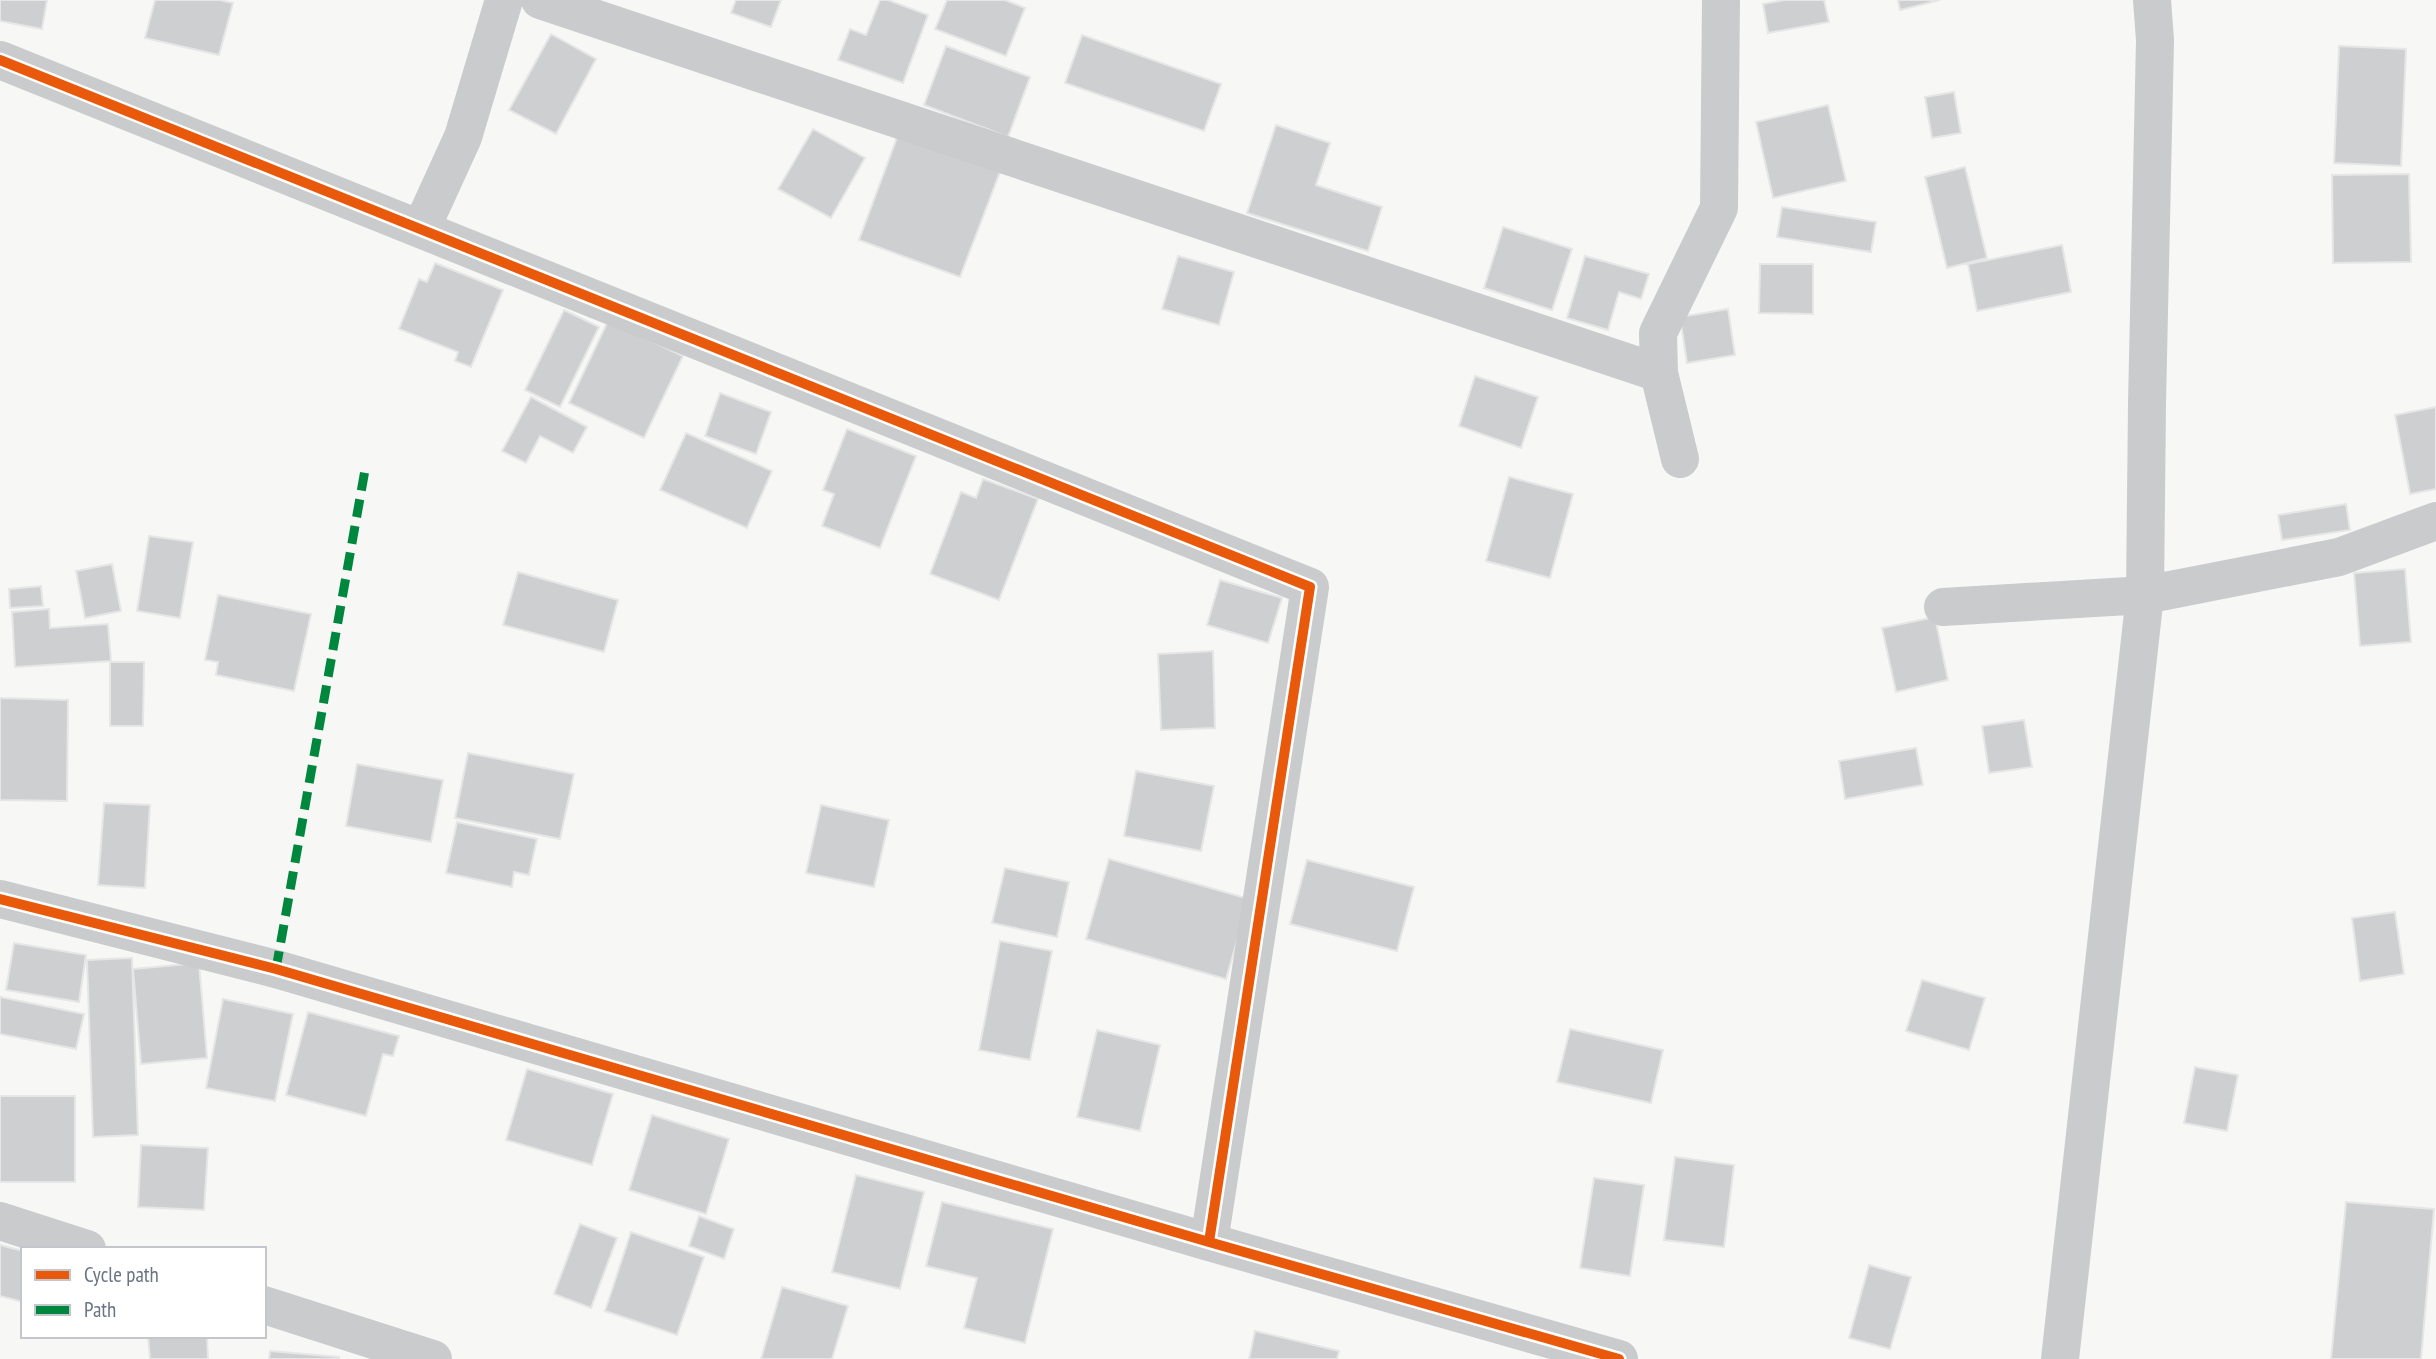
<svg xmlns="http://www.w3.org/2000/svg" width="2436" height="1359" viewBox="0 0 2436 1359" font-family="'PT Sans Narrow',sans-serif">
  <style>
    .building { fill: #cecfd0; stroke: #e6e6e6; stroke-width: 2 }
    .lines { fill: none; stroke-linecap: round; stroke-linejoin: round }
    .street { stroke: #cacbcc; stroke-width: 38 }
    .quiet { stroke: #00873e; stroke-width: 9; stroke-dasharray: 18 9; stroke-linecap: butt }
    .cycleway-casing { stroke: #fff; stroke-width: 15 }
    .cycleway { stroke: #e8590c; stroke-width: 10 }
  </style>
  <rect width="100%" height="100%" fill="#f7f7f6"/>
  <path class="building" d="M0 0H47L42 29 0 21Z
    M155 0H219L233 3 219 55 145 38Z
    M736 0H781L771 27 731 13Z
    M880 0H888L928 15 903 83 838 60 850 29 866 35Z
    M947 0H1005L1025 8 1006 56 935 29Z
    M1784 0H1824L1829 22 1768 33 1763 4Z
    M1898 0H1940L1900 10Z
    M551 34 596 59 556 134 509 110Z
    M1082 35 1221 84 1204 131 1065 83Z
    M946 46 1030 77 1008 137 924 105Z
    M2339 46 2406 49 2401 166 2334 163Z
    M1954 92 1961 133 1932 138 1925 97Z
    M1828 105 1846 181 1773 198 1756 122Z
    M1276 125 1330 143 1316 185 1382 207 1368 251 1247 213Z
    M813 129 865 158 831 218 778 189Z
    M898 135 1000 172 960 277 859 240Z
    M1965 167 1987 258 1947 268 1925 177Z
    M2409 174 2411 262 2333 263 2332 175Z
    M1782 207 1876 222 1871 252 1777 237Z
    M1503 227 1572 249 1552 310 1484 288Z
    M2062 245 2071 292 1977 311 1968 264Z
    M1178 256 1234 272 1219 325 1162 309Z
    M1585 256 1649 274 1641 299 1619 292 1608 330 1567 318Z
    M435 263 503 290 471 367 455 361 458 352 399 329 419 279 427 282Z
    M1760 264H1813V314L1759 313Z
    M1728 309 1735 355 1687 363 1680 317Z
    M564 310 599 327 560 407 525 390Z
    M608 321 683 356 644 438 569 403Z
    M1475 376 1538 397 1521 448 1459 426Z
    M720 393 771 412 756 454 705 436Z
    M531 397 587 427 573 453 540 436 526 463 502 451Z
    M2436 407V489L2410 494 2395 415Z
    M847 429 916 456 880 548 822 526 834 494 823 490Z
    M686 433 772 471 747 528 660 490Z
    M1509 477 1573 494 1550 578 1486 561Z
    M983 479 1038 499 999 600 930 574 961 492 976 498Z
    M2346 504 2350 530 2282 540 2278 515Z
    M149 536 193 542 180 618 137 611Z
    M112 564 121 611 85 618 76 571Z
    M2405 569 2411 642 2360 646 2354 573Z
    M518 572 618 600 604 652 503 625Z
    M1220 580 1282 598 1268 643 1207 625Z
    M41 586 43 606 10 608 9 589Z
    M218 595 311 614 294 691 216 675 218 662 205 660Z
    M49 609 50 628 108 624 111 661 15 667 12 612Z
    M1935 617 1948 680 1896 692 1882 628Z
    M1213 651 1215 728 1161 730 1158 654Z
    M110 662H144L143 726H110Z
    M0 698 68 700 67 801 0 800Z
    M2024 720 2032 767 1989 773 1982 726Z
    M1916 748 1923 785 1845 799 1839 761Z
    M468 753 574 774 560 839 455 818Z
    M357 764 443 780 431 842 346 826Z
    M1136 771 1214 786 1201 851 1124 836Z
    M104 803 150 805 145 888 98 885Z
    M821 805 889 820 874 887 806 873Z
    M457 822 537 839 529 875 514 872 512 887 446 873Z
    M1109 859 1249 899 1226 979 1086 939Z
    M1307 860 1414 887 1397 951 1290 924Z
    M1005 868 1069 882 1057 937 992 923Z
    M2395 912 2404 974 2360 981 2352 918Z
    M1000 941 1052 951 1030 1060 979 1050Z
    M14 943 86 955 79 1002 6 990Z
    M132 958 138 1135 93 1137 87 960Z
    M199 963 207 1058 141 1064 133 969Z
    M1922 980 1985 998 1969 1050 1906 1031Z
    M0 997 84 1014 76 1049 0 1034Z
    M223 999 293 1014 275 1101 206 1088Z
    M308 1012 399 1036 393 1056 383 1054 366 1116 286 1095Z
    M1570 1029 1663 1050 1651 1103 1557 1082Z
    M1097 1030 1160 1045 1140 1131 1077 1117Z
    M2195 1067 2238 1075 2227 1131 2184 1123Z
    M527 1069 613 1094 592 1165 506 1140Z
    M0 1096H75V1182H0Z
    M652 1115 729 1139 706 1214 629 1190Z
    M141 1145 208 1148 204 1210 138 1207Z
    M1675 1157 1734 1165 1724 1247 1664 1240Z
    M856 1175 924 1192 900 1289 832 1272Z
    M1594 1178 1644 1185 1630 1276 1580 1268Z
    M942 1202 1053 1229 1025 1343 964 1328 977 1278 926 1266Z
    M2346 1202 2434 1209 2421 1359H2331Z
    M699 1216 734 1229 724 1259 689 1246Z
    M580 1224 617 1238 591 1308 554 1294Z
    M631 1232 704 1257 677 1335 605 1311Z
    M0 1245 23 1251V1302L0 1296Z
    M1869 1265 1911 1277 1890 1349 1849 1338Z
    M782 1287 848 1306 832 1359H761Z
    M1255 1331 1339 1351 1337 1359H1249Z
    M148 1336H207L208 1359H150Z
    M270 1351 339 1357V1359H269Z"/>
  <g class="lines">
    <path class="street" d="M540 0 1659 373
      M0 60 1310 587 1209 1242
      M421 229 463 137 504 0
      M1680 459 1659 373 1658 333 1719 208 1721 0
      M1943 607 2145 595 2339 557 2436 521
      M0 899 276 969 1209 1242 1619 1359
      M0 1221 87 1249
      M264 1305 433 1359
      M2060 1359 2145 595 2147 403 2155 40 2152 0"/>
    <path class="quiet" d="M276 969 365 470"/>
    <defs>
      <path id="cycleway" d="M0 60 1310 587 1209 1242
        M0 899 276 969 1209 1242 1619 1359"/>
    </defs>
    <use href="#cycleway" class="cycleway-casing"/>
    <use href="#cycleway" class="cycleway"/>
  </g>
  <rect x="21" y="1247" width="245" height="91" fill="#ffffff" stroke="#c3c7cd" stroke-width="2"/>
  <rect x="35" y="1270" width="35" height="10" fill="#e8590c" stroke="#c3c7cd" stroke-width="2"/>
  <text x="84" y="1282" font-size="21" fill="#6a7483">Cycle path</text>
  <rect x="35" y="1305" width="35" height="10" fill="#00873e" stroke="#c3c7cd" stroke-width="2"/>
  <text x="84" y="1317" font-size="21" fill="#6a7483">Path</text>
</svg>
